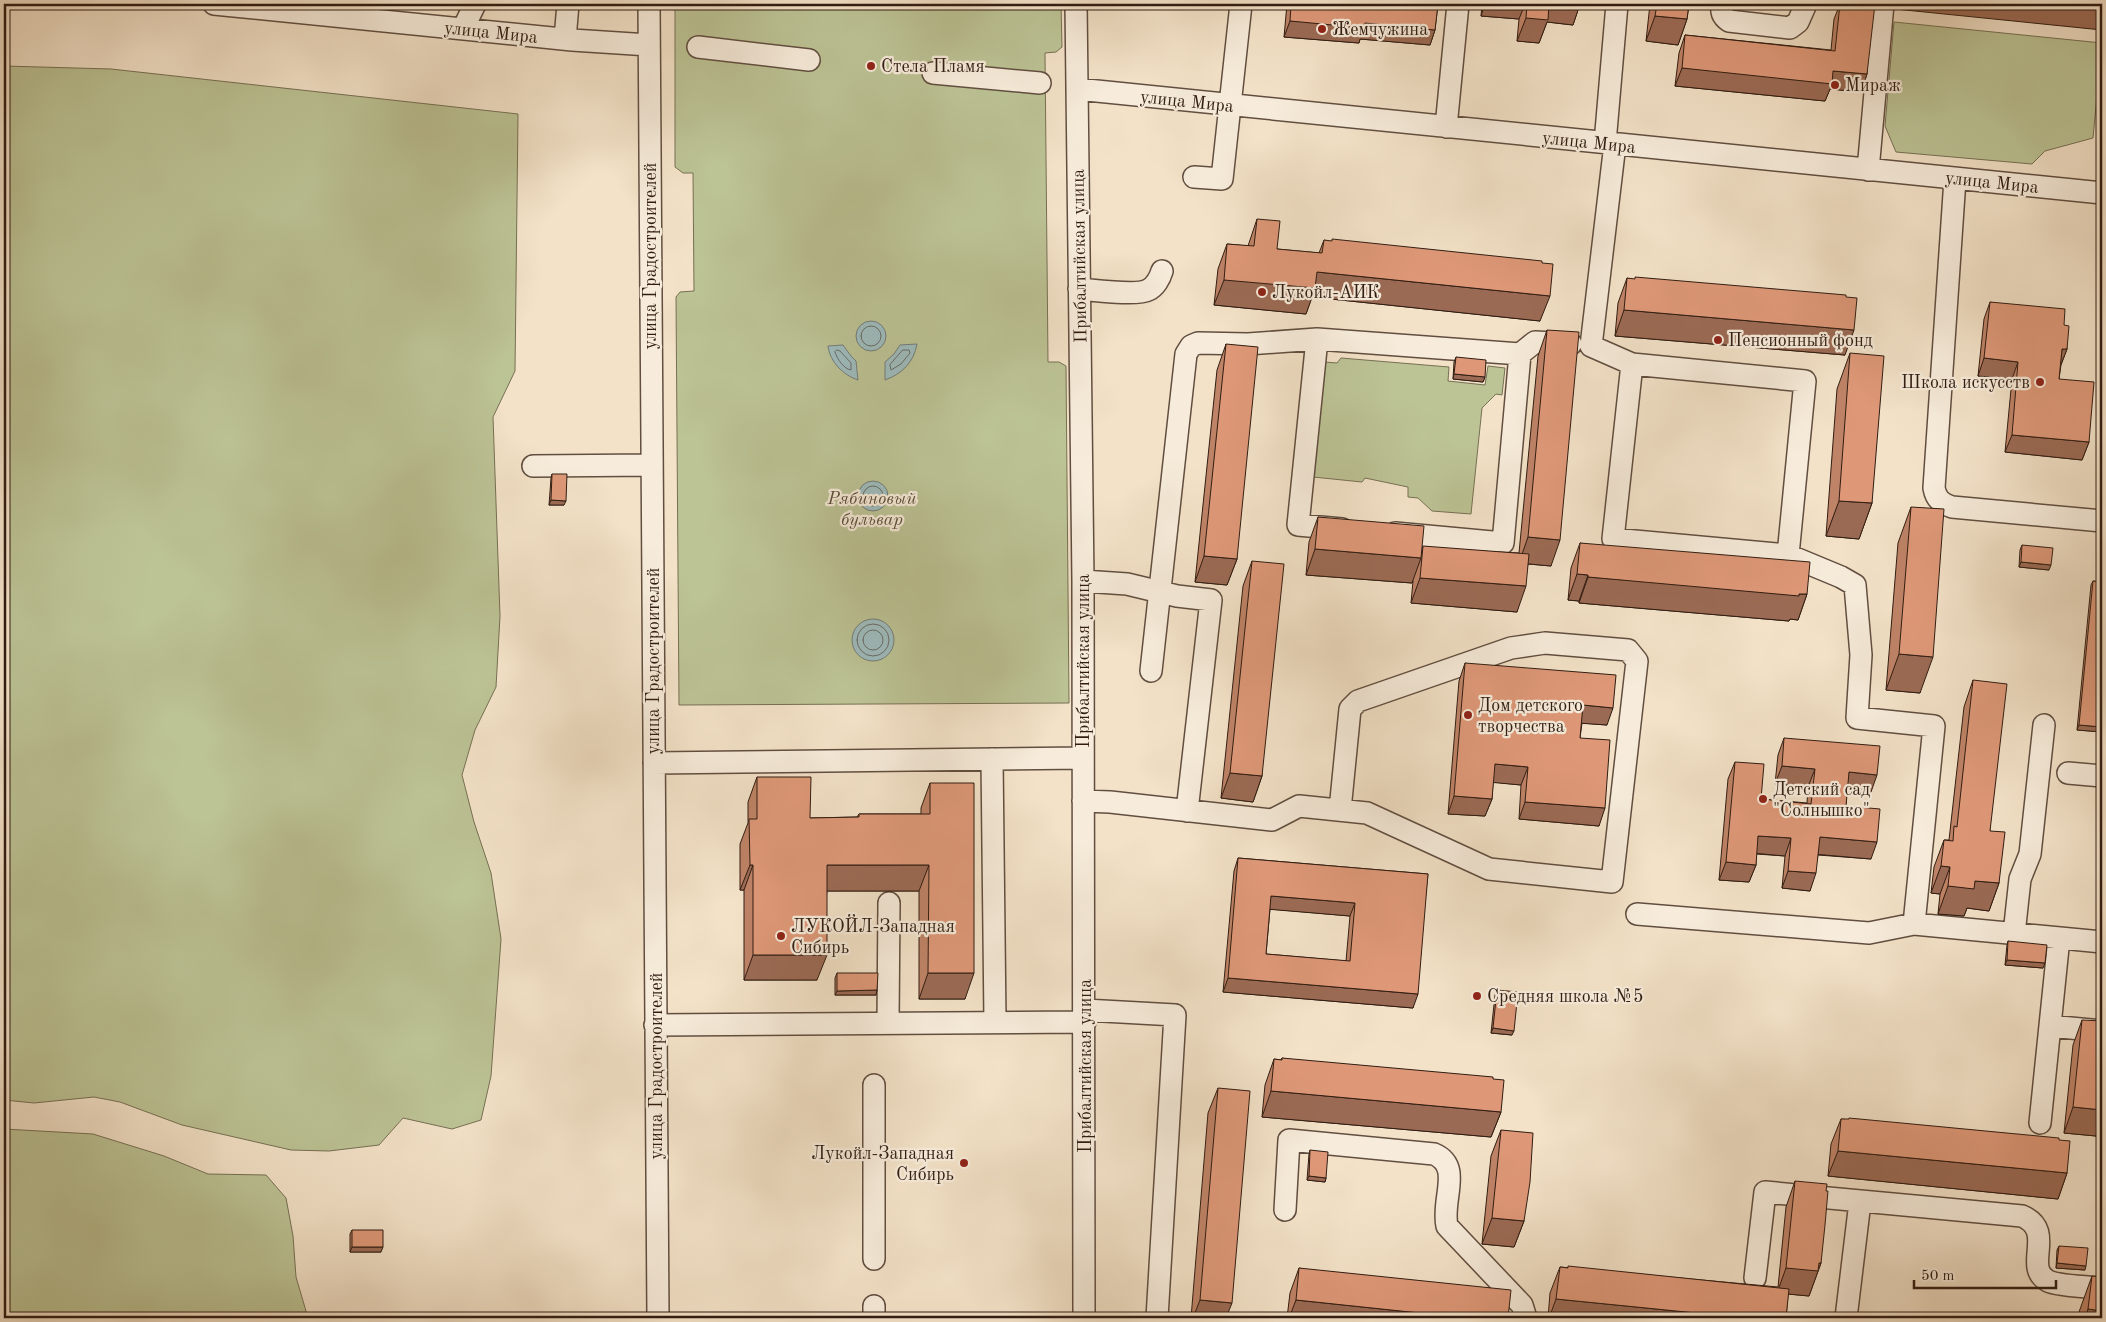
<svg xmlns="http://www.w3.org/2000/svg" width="2106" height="1322" viewBox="0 0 2106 1322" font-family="'Old Standard TT',serif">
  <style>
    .green { fill: #bcc395; stroke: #767054 }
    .water { fill: #9ebcbe; stroke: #727c79 }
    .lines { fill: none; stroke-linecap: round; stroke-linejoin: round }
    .shore { stroke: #676c68; stroke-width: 1 }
    .minor-casing { stroke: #614e40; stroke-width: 24 }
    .minor { stroke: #f7ecdb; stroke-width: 21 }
    .wall { fill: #bf8367; stroke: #301c12; fill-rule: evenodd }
    .shaded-wall { fill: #9b6a54; stroke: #301c12 }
    .building { fill: #de9878; stroke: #301c12; fill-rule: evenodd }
    .poi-dot { fill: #8f2418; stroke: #f7ecdb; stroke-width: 2 }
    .labels { text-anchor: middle; stroke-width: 4.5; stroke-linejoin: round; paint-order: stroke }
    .poi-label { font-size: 18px; fill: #301c12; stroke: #f7ecdb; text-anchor: start }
    .street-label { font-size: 18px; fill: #301c12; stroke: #f7ecdb }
    .park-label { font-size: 18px; font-style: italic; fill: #5a4e39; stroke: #f7ecdb }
  </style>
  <rect width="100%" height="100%" fill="#f3e2c8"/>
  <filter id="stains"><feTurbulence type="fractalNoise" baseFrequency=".004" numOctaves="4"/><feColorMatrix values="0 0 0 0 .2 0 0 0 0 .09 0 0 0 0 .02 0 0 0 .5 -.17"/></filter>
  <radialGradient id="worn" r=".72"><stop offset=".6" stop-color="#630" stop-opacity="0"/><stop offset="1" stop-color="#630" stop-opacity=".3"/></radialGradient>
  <path class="green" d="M680 4H1061L1062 47 1056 52 1045 53 1048 362H1059L1066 366 1069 703 679 705 676 297 680 292 694 291 693 173H683L675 167V9Z
    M1894 22 2102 43 2093 138 2045 151 2032 164 1896 152 1885 126Z
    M4 66 111 69 518 114 515 371 493 417 500 616 496 687 475 730 462 775 474 822 491 873 501 939 491 1076 481 1120 452 1129 403 1118 379 1145 329 1151 291 1150 182 1125 120 1102 94 1097 34 1103 4 1100Z
    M1341 358 1449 367 1448 381 1485 385 1488 366 1505 368 1502 395 1496 394 1482 408 1471 514 1432 511 1418 498 1408 497V487L1365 478 1362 482 1313 477 1325 362 1337 363Z
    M4 1129 93 1134 164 1156 208 1174 266 1175 286 1198 293 1236 296 1277 308 1318H4Z"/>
  <path class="water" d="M856 336a15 15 0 1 1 30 0a15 15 0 1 1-30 0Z
    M917 344C914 362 902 374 885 380V362L894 354 900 345Z
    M843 345 851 356 856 361 858 380C843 375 830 362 828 346Z
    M858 496a15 15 0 1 1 30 0a15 15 0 1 1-30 0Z
    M852 640a21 21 0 1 1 42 0a21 21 0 1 1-42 0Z"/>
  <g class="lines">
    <path class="shore" d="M861 336a10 10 0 1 1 20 0a10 10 0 1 1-20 0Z
      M837 350 840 351 851 363V370C844 369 837 359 835 352Z
      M903 350H909L910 353 901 364 891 370 890 365Z
      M863 496a10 10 0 1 1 20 0a10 10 0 1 1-20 0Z
      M857 640a16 16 0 1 1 32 0a16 16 0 1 1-32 0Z
      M863 640a10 10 0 1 1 20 0a10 10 0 1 1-20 0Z"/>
    <defs>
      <path id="minor" d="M214 4 572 40 649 45
        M649 4 658 1318
        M1076 4 1083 581 1084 1318
        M1722 4C1721 12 1722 16 1729 21L1790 28 1798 22 1806 4
        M463 29 475 4
        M565 39 568 4
        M698 47 809 60
        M933 73 1040 83
        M1077 89 2102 193
        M1446 127 1458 4
        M1605 143 1617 4
        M1615 144 1591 346 1632 364 1805 381 1788 555 1613 539 1632 364
        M1868 170 1883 4
        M1194 177 1222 179 1241 4
        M1955 179 1934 488C1936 499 1941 503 1952 507L2102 521
        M1079 289C1093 290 1137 296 1148 290 1155 287 1160 278 1162 271
        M533 466 652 465
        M1342 529 1298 525 1317 339 1520 354 1535 342 1571 344
        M1395 533 1503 543 1520 354
        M1788 555 1841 577 1855 585 1861 655 1857 718 1934 726 1914 924
        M1083 581 1127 584 1177 596 1211 600 1187 811
        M1151 671 1186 354 1191 346 1198 343 1248 344 1317 339
        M992 759 995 1022
        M654 763 1083 758
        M2068 773 2102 776
        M1083 801 1110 802 1272 820 1299 806 1367 813 1489 869 1612 882 1637 661 1628 650 1545 643 1511 648 1358 701 1350 709 1340 810
        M1637 914 1869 933 1914 924 2102 942
        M2014 934 2020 879 2030 854 2044 725
        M1085 1010 1175 1015 1157 1318
        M888 1022 889 903
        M655 1025 1085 1022
        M2050 1026 2102 1031
        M2040 1123 2059 938
        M1285 1210 1289 1140 1434 1154C1463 1166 1441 1200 1447 1226L1522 1305 1526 1318
        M874 1259V1085
        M1755 1278 1765 1192 2022 1216C2057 1231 2022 1267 2048 1281 2058 1286 2090 1287 2102 1288
        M874 1306V1318
        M1846 1318 1860 1202"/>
    </defs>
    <use href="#minor" class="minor-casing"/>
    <use href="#minor" class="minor"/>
  </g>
  <path class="wall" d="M1287 4H1438L1435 30 1430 45 1360 39 1359 43 1284 37Z
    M1482 4H1580L1573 25 1547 22 1539 43 1517 41 1519 19 1481 16Z
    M1650 4H1689L1687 19 1678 45 1646 41Z
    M1840 4H1868L1867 74 1861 92 1830 89 1825 101 1675 86 1679 53 1685 35 1831 50 1834 19Z
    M1257 219 1277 249 1319 253 1324 240 1540 321 1312 297 1306 314 1214 305 1218 269 1227 244 1248 246Z
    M1627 278 1845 355 1615 336 1618 303Z
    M1990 302 2064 325 2067 349 2061 365 2059 379 2089 442 2082 460 2005 452 2012 379 1978 376 1984 319Z
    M1547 330 1551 566 1528 564 1517 612 1411 603 1413 581 1412 583 1306 575 1309 542 1318 517 1422 548 1519 553 1538 356Z
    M1226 344 1237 559 1227 585 1195 582 1217 370Z
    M1850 353 1872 503 1859 539 1826 536 1837 389Z
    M1456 357 1485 377 1483 382 1453 379 1454 362Z
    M552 474 564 505H549L551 478Z
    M1911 507 1920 693 1886 690 1898 543Z
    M1580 543 1807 594 1798 620 1790 619 1789 621 1579 603V601L1568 600 1571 568Z
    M2022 545 2049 570 2019 567 2020 550Z
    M1252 561 1262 776 1253 802 1221 798 1243 586Z
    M2093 581 2102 582V732L2077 730 2091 585Z
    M1465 663 1607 725 1582 723 1580 738 1599 826 1519 819 1521 785 1493 782 1492 799 1485 816 1448 814 1459 681Z
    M1973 680 1990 831 1999 883 1989 911 1967 908 1964 916 1938 914 1940 894 1931 893 1934 867 1944 840H1949L1964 707Z
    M1784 738 1871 792 1847 790 1846 806 1871 859 1818 855 1810 891 1782 888 1785 856 1756 854V865L1749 882 1719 880 1728 779 1735 762 1761 799 1807 803 1808 787 1775 784 1778 755Z
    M757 777 810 818 857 817 859 814H921V808L930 783 965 999H919V891H827L817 980H744V890H740V844L748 823V802Z
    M1238 858 1428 874 1413 1008 1223 992 1234 871ZM1270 909 1350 916 1346 961 1266 954Z
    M2008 941 2043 968 2005 965 2007 945Z
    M837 973 877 990 876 995H835V978Z
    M1497 990 1512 1035 1491 1033 1495 995Z
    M2082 1020 2096 1136 2064 1133 2073 1045Z
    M1282 1058 1501 1112 1491 1137 1262 1117 1265 1085 1274 1059 1281 1060Z
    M1218 1088 1226 1318H1191L1208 1113Z
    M1841 1119 2059 1140 2067 1173 2058 1199 1828 1176 1831 1144Z
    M1501 1130 1524 1221 1514 1247 1482 1244 1491 1156Z
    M1310 1150 1326 1178 1325 1182 1307 1180 1309 1154Z
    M1795 1181 1821 1263 1809 1296 1788 1294 1786 1318H1548L1550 1293 1560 1267 1778 1287 1786 1207Z
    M352 1230 381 1252H350V1234Z
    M2059 1246 2085 1270 2056 1268 2057 1250Z
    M1299 1268 1508 1318H1287L1290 1293Z
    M2092 1276 2102 1318H2078L2079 1312Z"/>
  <path class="shaded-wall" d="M1485 4H1525L1519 19 1481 16Z
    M1548 4H1580L1573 25 1547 22 1539 43 1517 41 1526 18Z
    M1897 4H2102V30L1895 9Z
    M1655 16 1687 19 1678 45 1646 41Z
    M1290 21 1365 23 1435 30 1430 45 1360 39 1359 43 1284 37Z
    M1682 68 1833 71 1867 74 1861 92 1830 89 1825 101 1675 86Z
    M1317 272 1550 296 1540 321 1312 297 1306 314 1214 305 1224 280Z
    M1624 310 1854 330 1845 355 1615 336Z
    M2062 349H2067L2060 367Z
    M1984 358 2018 362 2012 379 1978 376Z
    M1454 374 1485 377 1483 382 1453 379Z
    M2012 435 2089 442 2082 460 2005 452Z
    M551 500 566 501 564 505H549Z
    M1839 501 1872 503 1859 539 1826 536Z
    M1528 537 1560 540 1551 566 1519 563Z
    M1315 549 1421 558 1412 583 1306 575Z
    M1204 556 1237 559 1227 585 1195 582Z
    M2021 562 2051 565 2049 570 2019 567Z
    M1577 574 1588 575 1579 601 1568 600Z
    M1588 577 1799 594H1807L1798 620 1790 619 1789 621 1579 603Z
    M1420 578 1526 586 1517 612 1411 603Z
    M1899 654 1933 657 1920 693 1886 690Z
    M1583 705 1613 708 1607 725 1577 723Z
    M2079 725 2102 727V732L2077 730Z
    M1495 764 1528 767 1521 785 1488 782Z
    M1782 766 1815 769 1808 787 1775 784Z
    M1849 772 1877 775 1871 792 1842 790Z
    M1230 773 1262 776 1253 802 1221 798Z
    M1454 796 1492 799 1485 816 1448 814Z
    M1525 802 1605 808 1599 826 1519 819Z
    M1758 836 1791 838 1785 856 1752 853Z
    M1820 837 1877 842 1871 859 1813 854Z
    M1726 862 1756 865 1749 882 1719 880Z
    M750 865H753L744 890H740Z
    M827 865H929L919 891H818Z
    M1941 866 1950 867 1940 894 1931 893Z
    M1788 871 1816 873 1810 891 1782 888Z
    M1975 881 1999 883 1989 911 1967 908 1964 916 1938 914 1948 886Z
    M1271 896 1355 903 1350 916 1266 909Z
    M753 955H827L817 980H744Z
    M2007 960 2045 963 2043 968 2005 965Z
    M928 973H974L965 999H919Z
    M1228 978 1418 994 1413 1008 1223 992Z
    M877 990 876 995H835L837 991Z
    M1493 1028 1514 1031 1512 1035 1491 1033Z
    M1271 1091 1501 1112 1491 1137 1262 1117Z
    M2073 1107 2102 1110V1119L2096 1136 2064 1133Z
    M1838 1151 2067 1173 2058 1199 1828 1176Z
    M1309 1176 1326 1178 1325 1182 1307 1180Z
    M1492 1218 1524 1221 1514 1247 1482 1244Z
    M352 1247H383L381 1252H350Z
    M1821 1263 1809 1296 1777 1293 1786 1268Z
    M2057 1263 2086 1266 2085 1270 2056 1268Z
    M1556 1299 1746 1318H1549Z
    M1200 1300 1232 1303 1226 1318H1193Z
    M1296 1300 1467 1318H1289Z
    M2088 1309 2102 1311V1318H2085Z"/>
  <path class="building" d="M1291 4H1438L1435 30 1365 23V28L1290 21Z
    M1527 4H1549L1548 20 1526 18Z
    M1657 4H1689L1687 19 1655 16Z
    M1840 4H1875L1867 74 1833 71 1832 84 1682 68 1685 35 1835 51Z
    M1257 219 1280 221 1277 249 1322 253 1324 240 1332 241V239L1542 261V263L1553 264 1550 296 1317 272 1315 288 1224 280 1227 244 1254 246Z
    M1635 277 1846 295V297L1857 298 1854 330 1624 310 1627 278 1635 279Z
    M1990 302 2065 309 2064 325 2069 326 2067 349H2062L2059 379 2094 382 2089 442 2012 435 2018 362 1984 358Z
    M1547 330 1579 332 1560 540 1528 537Z
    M1226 344 1258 347 1237 559 1204 556Z
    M1850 353 1884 356 1872 503 1839 501Z
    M1456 357 1486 360 1485 377 1454 374Z
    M552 474H567L566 501 551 500Z
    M1911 507 1944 509 1933 657 1899 654Z
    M1318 517 1424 526 1421 558 1315 549Z
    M1580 543 1810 562 1807 594H1799V596L1588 577V575L1577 574Z
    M2022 545 2053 548 2051 565 2021 562Z
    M1423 546 1529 554 1526 586 1420 578Z
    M1252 561 1284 564 1262 776 1230 773Z
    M2093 581 2102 582V727L2079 725Z
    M1465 663 1616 675 1613 708 1583 705 1580 738 1610 740 1605 808 1525 802 1528 767 1495 764 1492 799 1454 796Z
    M1973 680 2007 684 1990 831 2005 832 1999 883 1975 881 1974 889 1948 886 1950 867 1941 866 1944 840 1953 841 1954 826 1957 827Z
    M1784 738 1880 746 1877 775 1849 772 1846 806 1880 809 1877 842 1820 837 1816 873 1788 871 1791 838 1758 836 1756 865 1726 862 1735 762 1764 764 1761 799 1811 804 1815 769 1782 766Z
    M757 777H811L810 818 859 817V814H930V783H974V973H928L929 865H827V955H753V865H750L749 819H757Z
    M1238 858 1428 874 1418 994 1228 978ZM1271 896 1355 903 1350 961 1266 954Z
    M2008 941 2047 945 2045 963 2007 960Z
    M837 973H878L877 990 837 991Z
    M1497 990 1518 992 1514 1031 1493 1028Z
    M2082 1020 2102 1021V1110L2073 1107Z
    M1282 1058 1493 1077V1079L1504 1080 1501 1112 1271 1091 1274 1059 1282 1060Z
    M1218 1088 1250 1091 1232 1303 1200 1300Z
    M1849 1118 2059 1138V1140L2070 1141 2067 1173 1838 1151 1841 1119H1849Z
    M1501 1130 1533 1133 1530 1182 1524 1221 1492 1218Z
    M1310 1150 1328 1152 1326 1178 1309 1176Z
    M1795 1181 1827 1184 1826 1191H1828L1825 1225 1821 1263H1819L1818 1271 1786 1268Z
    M352 1230H383V1247H352Z
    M2059 1246 2088 1248 2086 1266 2057 1263Z
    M1568 1266 1789 1289 1786 1318H1746L1556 1299 1560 1267 1568 1268Z
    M1299 1268 1511 1290 1508 1318H1467L1296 1300Z
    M2092 1276 2102 1277V1311L2088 1309Z"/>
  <g class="poi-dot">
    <circle cx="1322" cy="29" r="5"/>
    <circle cx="871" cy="66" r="5"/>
    <circle cx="1835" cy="85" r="5"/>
    <circle cx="1262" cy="292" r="5"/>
    <circle cx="1718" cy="340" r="5"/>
    <circle cx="2040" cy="382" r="5"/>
    <circle cx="1468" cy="715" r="5"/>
    <circle cx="1763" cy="799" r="5"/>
    <circle cx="781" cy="936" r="5"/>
    <circle cx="1477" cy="996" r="5"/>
    <circle cx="964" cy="1163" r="5"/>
  </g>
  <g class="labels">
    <g class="poi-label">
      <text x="1332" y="35">Жемчужина</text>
      <text x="881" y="72">Стела Пламя</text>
      <text x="1845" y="91">Мираж</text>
      <text x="1272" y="298">Лукойл-АИК</text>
      <text x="1728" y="346">Пенсионный фонд</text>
      <text x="2030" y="388" text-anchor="end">Школа искусств</text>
      <text x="1478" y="711">Дом детского<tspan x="1478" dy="21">творчества</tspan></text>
      <text x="1773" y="795">Детский сад<tspan x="1773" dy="21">"Солнышко"</tspan></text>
      <text x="791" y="932">ЛУКОЙЛ-Западная<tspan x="791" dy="21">Сибирь</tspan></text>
      <text x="1487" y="1002">Средняя школа №5</text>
      <text x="954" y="1159" text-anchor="end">Лукойл-Западная<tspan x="954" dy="21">Сибирь</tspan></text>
    </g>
    <g class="street-label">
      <text transform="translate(491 32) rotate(6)" y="6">улица Мира</text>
      <text transform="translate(1187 101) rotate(6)" y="6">улица Мира</text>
      <text transform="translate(1589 142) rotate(6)" y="6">улица Мира</text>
      <text transform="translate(1992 182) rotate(6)" y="6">улица Мира</text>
      <text transform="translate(650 256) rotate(-90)" y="6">улица Градостроителей</text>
      <text transform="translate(1079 256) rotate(-91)" y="6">Прибалтийская улица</text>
      <text transform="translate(653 661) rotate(-90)" y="6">улица Градостроителей</text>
      <text transform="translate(1083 661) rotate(-90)" y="6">Прибалтийская улица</text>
      <text transform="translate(656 1066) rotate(-90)" y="6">улица Градостроителей</text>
      <text transform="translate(1085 1066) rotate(-90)" y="6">Прибалтийская улица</text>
    </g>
    <g class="park-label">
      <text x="872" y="504">Рябиновый<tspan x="872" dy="21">бульвар</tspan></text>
    </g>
  </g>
  <rect width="2106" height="1322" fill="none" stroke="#f3e2c8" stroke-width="20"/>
  <rect x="5" y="5" width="2096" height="1312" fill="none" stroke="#301c12" stroke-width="2.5"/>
  <rect x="10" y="10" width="2086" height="1302" fill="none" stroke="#301c12"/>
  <path d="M1914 1280v8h142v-8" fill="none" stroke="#301c12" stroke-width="2.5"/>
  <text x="1921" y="1280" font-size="15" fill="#301c12" stroke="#f7ecdb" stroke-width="4" paint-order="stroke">50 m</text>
  <rect width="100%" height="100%" filter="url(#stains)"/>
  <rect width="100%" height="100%" fill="url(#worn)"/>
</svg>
